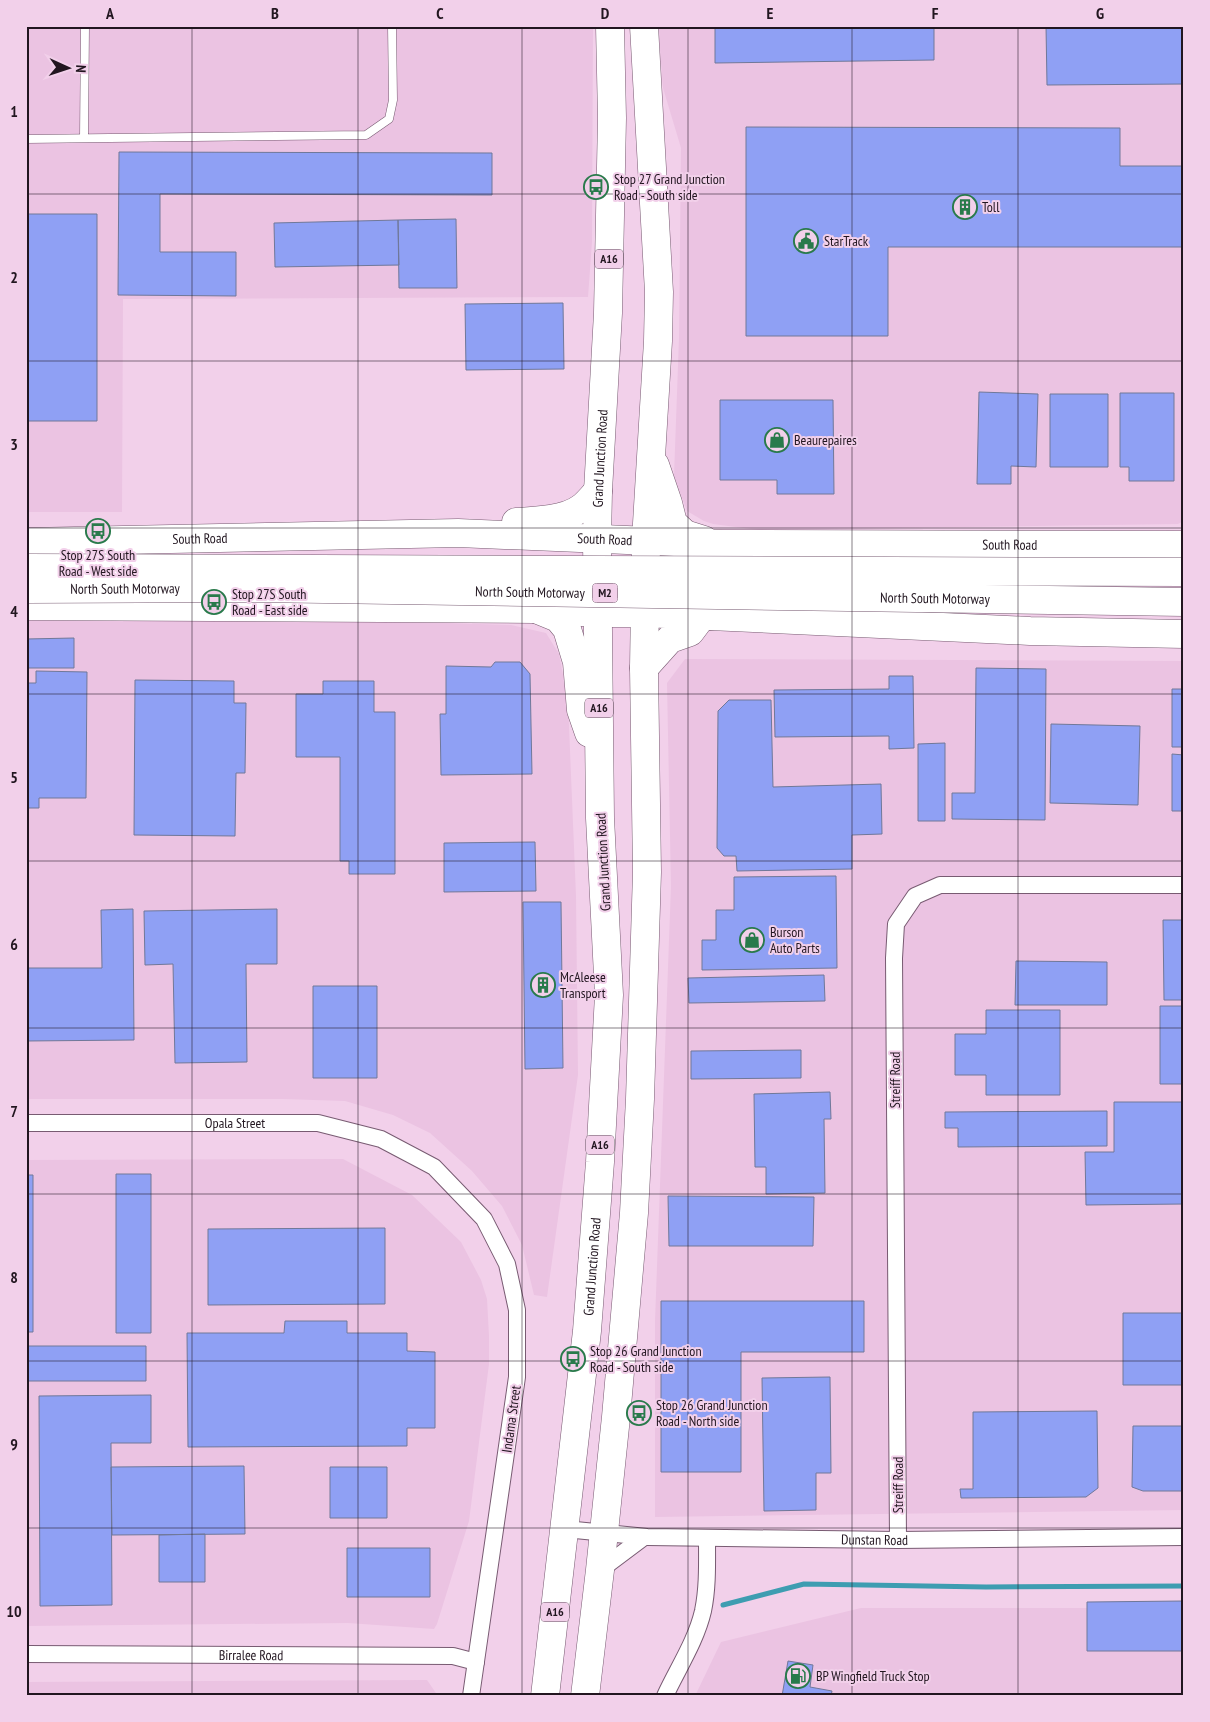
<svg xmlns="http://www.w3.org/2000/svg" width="1210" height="1722" viewBox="0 0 1210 1722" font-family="'PT Sans Narrow',sans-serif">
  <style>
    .built { fill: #ebc3e2 }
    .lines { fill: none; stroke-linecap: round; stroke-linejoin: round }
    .stream { stroke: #3e9db1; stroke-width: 5 }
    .building { fill: #8fa0f4; stroke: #707899 }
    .service-casing { stroke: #785b72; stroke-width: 9 }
    .minor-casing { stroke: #785b72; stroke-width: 18 }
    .trunk-casing { stroke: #785b72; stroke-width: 29 }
    .motorway-casing { stroke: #785b72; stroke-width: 29 }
    .service { stroke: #fff; stroke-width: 8 }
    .minor { stroke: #fff; stroke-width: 16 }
    .trunk { stroke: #fff; stroke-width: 28 }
    .motorway { stroke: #fff; stroke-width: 28 }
    .motorway-bridge-casing { stroke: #785b72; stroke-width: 29; stroke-linecap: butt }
    .motorway-bridge { stroke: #fff; stroke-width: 28 }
    .grid { fill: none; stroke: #221620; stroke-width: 1; stroke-opacity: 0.55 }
    .labels { text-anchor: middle; stroke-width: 4; stroke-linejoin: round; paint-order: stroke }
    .shield { fill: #f2d0ea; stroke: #604e5d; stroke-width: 1 }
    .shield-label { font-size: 12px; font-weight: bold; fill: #221620 }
    .poi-label { font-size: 14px; fill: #221620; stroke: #f2d0ea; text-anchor: start }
    .street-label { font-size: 14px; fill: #221620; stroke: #f2d0ea }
    .neatline { fill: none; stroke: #221620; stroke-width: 2 }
    .grid-label { font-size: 16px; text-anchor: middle; font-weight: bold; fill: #221620 }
  </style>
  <rect width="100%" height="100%" fill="#f2d0ea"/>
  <path class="built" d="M26 26H593L592 242 588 297 123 299 122 512H26Z
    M658 26H1184V521L1178 524 759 530 713 524 704 521 687 511 674 476 679 338 681 148 663 88Z
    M26 621H277L448 623 511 625 546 633 559 654 568 702 576 896 578 1075 547 1297 534 1295 522 1245 502 1206 472 1171 430 1133 393 1115 345 1101 283 1099H26Z
    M685 659 1184 661V1510L655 1517V1321L671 886 667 683Z
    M343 1159 412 1195 461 1242 481 1280 487 1299 489 1336V1364L469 1521 437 1624 434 1629 348 1623 26 1626V1160Z
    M861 1608H1184V1696H695L721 1642Z
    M427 1680 438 1696H26V1682Z"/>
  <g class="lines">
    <path class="stream" d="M723 1605 804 1584 986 1587 1184 1586"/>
  </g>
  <path class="building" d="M715 26H934V60L715 63Z
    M1046 26H1184V84L1047 85Z
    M746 127 1120 128V166H1184V247H888V336H746Z
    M119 152 492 153V195L160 194V252H236V296L118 295Z
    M26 214H97V421H26Z
    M456 219 457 288H399L398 220Z
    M398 220 399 265 275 267 274 223Z
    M563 303 564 369 466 370 465 304Z
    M979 392 1038 394 1036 467 1011 466V484H977Z
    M1120 393H1174V481H1129V467H1120Z
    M1050 394H1108V467H1050Z
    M720 400H833L834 494H777V480H720Z
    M74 638V668H26V639Z
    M495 662H520L530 674 532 774 441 775 440 714H446V666L491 667Z
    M976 668 1046 669 1045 820 952 819V793H975Z
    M36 671 87 672 86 798H39V808H26V683H36Z
    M889 676H913L914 748 889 749V736L775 737 774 690 889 689Z
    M135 680 234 681V703H246L245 773H236L235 836 134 835Z
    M323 681H374V712H395V874H349V861H340V757H296V694H323Z
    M1172 689H1184V747H1172Z
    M729 700H771L773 787 881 784 882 834 852 835V869L737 871 736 856H724L717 848 718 711Z
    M1051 724 1140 726 1138 805 1050 803Z
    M945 743V821H918V744Z
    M1172 754 1184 755V811H1172Z
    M535 842 536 891 444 892V843Z
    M836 876 837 968 702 970V940H716V910H734V877Z
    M523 902H561L563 1068 525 1069Z
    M133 909 134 1040 26 1041V976H28V968H102L101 910Z
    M277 909V964H246L247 1062 175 1063 173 964 145 965 144 911Z
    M1163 920H1184V1000H1164Z
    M1016 961 1107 962V1005H1015Z
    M824 975 825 1001 689 1003 688 978Z
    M313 986H377V1078H313Z
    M1160 1006H1184V1084H1160Z
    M986 1010H1060V1095H986V1075H955V1034H986Z
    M801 1050V1078L691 1079V1051Z
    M830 1092 831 1119H824L825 1193 766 1194V1167H755L754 1094Z
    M1114 1102H1184V1204L1086 1205 1085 1152H1114Z
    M1107 1111V1146L958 1147V1128H945V1112Z
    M116 1174H151V1333H116Z
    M26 1175H33V1332H26Z
    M668 1196 814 1197 813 1246H669Z
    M385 1228V1304L208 1305V1229Z
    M661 1301H864V1352H741V1472H661Z
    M1123 1313H1184V1385H1123Z
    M285 1321H347V1333H407V1351L435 1352V1428H407V1446L188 1447 187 1333H284Z
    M26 1346H146V1381H26Z
    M830 1377 831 1473H816V1510L764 1511 762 1378Z
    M151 1395V1443H111L112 1605 40 1606 39 1396Z
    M1097 1411 1098 1488 1086 1497 961 1498 960 1489H973V1412Z
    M1133 1426H1184V1491H1143L1132 1487Z
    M244 1466 245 1534 112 1535 111 1467Z
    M330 1467H387V1518H330Z
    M205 1534V1582H159V1535Z
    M347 1548H430V1597H347Z
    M1184 1601V1651H1087V1602Z
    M788 1661 813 1665 810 1687 832 1691 831 1696H782Z"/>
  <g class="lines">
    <defs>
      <path id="service" d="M84 138 85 26
        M26 139 366 135 389 119 393 100 392 26"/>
      <g id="minor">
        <path id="s1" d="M26 1123H318L381 1139 434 1167 484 1219 507 1264 517 1310V1377L471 1696"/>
        <path id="s2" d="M565 1529 647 1537 898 1540 1184 1537"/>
        <path d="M898 1540 894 958 896 924 915 896 940 885H1184"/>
        <path d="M600 1570 644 1537"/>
        <path id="s3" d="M26 1654 453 1656 476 1662"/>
        <path d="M665 1696C678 1668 696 1641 703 1611 708 1587 707 1562 707 1538"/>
      </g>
      <g id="trunk">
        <path d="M655 465 668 503 673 523 685 534 704 540"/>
        <path d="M516 522C535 521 565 520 581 508 587 504 592 497 598 491"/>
        <path id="s4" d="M26 542 458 533 722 544 1184 545"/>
        <path d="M26 606 534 609 598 613H644"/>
        <path d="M536 609 558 618 567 629 577 662 581 710 589 733"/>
        <path id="s5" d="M545 1696 587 1331 600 1162 609 995 600 818 597 539 598 491 608 313 612 118 610 26"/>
        <path d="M585 1696 600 1570 616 1417 634 1213 640 1099 647 872 644 668 646 540 658 341 659 292 644 26"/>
      </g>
      <path id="motorway" d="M644 613 1030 631 1184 634
        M644 668 670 639 690 632 702 616"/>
    </defs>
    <use href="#service" class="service-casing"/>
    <use href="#minor" class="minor-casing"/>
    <use href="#trunk" class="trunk-casing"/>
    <use href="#motorway" class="motorway-casing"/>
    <use href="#service" class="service"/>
    <use href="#minor" class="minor"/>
    <use href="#trunk" class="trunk"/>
    <use href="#motorway" class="motorway"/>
    <defs>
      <g id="motorway-bridge">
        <path d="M26 568 1184 572"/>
        <path id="s6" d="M26 589 255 588 1184 602"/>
      </g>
    </defs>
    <use href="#motorway-bridge" class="motorway-bridge-casing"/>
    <use href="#motorway-bridge" class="motorway-bridge"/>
  </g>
  <path class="grid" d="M192 26V1696M358 26V1696M522 26V1696M688 26V1696M852 26V1696M1018 26V1696M26 194H1184M26 361H1184M26 528H1184M26 694H1184M26 861H1184M26 1028H1184M26 1194H1184M26 1361H1184M26 1528H1184"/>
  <defs>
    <symbol id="bus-ring" viewBox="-11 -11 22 22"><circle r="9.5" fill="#f2d0ea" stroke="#297a4b" stroke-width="1.5"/><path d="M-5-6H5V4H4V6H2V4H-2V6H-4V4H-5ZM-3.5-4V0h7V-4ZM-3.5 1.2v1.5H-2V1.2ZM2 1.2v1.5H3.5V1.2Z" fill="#297a4b"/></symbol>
    <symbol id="building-ring" viewBox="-11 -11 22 22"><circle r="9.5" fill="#f2d0ea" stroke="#297a4b" stroke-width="1.5"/><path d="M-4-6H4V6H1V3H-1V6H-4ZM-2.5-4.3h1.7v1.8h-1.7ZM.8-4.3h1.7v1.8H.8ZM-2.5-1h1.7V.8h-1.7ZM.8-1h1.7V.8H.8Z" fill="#297a4b"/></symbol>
    <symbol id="civic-ring" viewBox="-11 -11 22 22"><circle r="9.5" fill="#f2d0ea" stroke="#297a4b" stroke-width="1.5"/><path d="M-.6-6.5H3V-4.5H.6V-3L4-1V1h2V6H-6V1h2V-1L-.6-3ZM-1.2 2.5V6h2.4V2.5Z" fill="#297a4b"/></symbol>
    <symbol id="shop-ring" viewBox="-11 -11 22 22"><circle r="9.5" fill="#f2d0ea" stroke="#297a4b" stroke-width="1.5"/><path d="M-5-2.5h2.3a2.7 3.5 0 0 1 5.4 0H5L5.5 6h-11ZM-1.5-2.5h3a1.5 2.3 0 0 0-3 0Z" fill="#297a4b"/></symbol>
    <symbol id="fuel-ring" viewBox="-11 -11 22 22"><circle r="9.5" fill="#f2d0ea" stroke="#297a4b" stroke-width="1.5"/><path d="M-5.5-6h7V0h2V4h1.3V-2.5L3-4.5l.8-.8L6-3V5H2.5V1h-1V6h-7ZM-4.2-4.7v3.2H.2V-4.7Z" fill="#297a4b"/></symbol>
  </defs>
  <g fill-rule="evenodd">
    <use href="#bus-ring" x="582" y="173" width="28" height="28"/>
    <use href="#building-ring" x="951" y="193" width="28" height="28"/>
    <use href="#civic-ring" x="792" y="227" width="28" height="28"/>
    <use href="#shop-ring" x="763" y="426" width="28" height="28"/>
    <use href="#bus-ring" x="84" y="517" width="28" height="28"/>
    <use href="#bus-ring" x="200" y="588" width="28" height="28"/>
    <use href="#shop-ring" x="738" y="926" width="28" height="28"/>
    <use href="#building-ring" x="529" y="971" width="28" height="28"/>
    <use href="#bus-ring" x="559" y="1345" width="28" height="28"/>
    <use href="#bus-ring" x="625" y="1399" width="28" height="28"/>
    <use href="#fuel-ring" x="784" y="1662" width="28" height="28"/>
  </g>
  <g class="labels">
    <g class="shield">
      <rect x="595" y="249.5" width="28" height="19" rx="4"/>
      <rect x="592.5" y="583.5" width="25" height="19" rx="4"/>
      <rect x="585" y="698.5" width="28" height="19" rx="4"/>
      <rect x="586" y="1135.5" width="28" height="19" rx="4"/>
      <rect x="541" y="1602.5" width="28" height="19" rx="4"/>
    </g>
    <g class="shield-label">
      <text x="609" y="263">A16</text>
      <text x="605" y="597">M2</text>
      <text x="599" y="712">A16</text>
      <text x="600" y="1149">A16</text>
      <text x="555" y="1616">A16</text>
    </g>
    <g class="poi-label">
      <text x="614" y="184">Stop 27 Grand Junction<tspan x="614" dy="16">Road - South side</tspan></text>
      <text x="982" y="212">Toll</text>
      <text x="824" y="246">StarTrack</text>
      <text x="794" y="445">Beaurepaires</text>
      <text x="98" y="560" text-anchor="middle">Stop 27S South<tspan x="98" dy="16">Road - West side</tspan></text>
      <text x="232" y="599">Stop 27S South<tspan x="232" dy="16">Road - East side</tspan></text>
      <text x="770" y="937">Burson<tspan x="770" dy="16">Auto Parts</tspan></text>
      <text x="560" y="982">McAleese<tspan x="560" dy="16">Transport</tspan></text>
      <text x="590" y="1356">Stop 26 Grand Junction<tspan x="590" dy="16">Road - South side</tspan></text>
      <text x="656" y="1410">Stop 26 Grand Junction<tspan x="656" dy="16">Road - North side</tspan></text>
      <text x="816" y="1681">BP Wingfield Truck Stop</text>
    </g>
    <g class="street-label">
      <text dy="5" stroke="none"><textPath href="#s5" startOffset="1241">Grand Junction Road</textPath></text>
      <text dy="5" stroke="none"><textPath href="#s4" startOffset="174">South Road</textPath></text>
      <text dy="5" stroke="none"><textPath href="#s4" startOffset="579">South Road</textPath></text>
      <text dy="5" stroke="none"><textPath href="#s4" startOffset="984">South Road</textPath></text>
      <text dy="5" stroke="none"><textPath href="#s6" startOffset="99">North South Motorway</textPath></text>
      <text dy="5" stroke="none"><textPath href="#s6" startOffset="504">North South Motorway</textPath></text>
      <text dy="5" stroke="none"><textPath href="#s6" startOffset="909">North South Motorway</textPath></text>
      <text transform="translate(603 862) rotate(-93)" y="5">Grand Junction Road</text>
      <text transform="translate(895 1080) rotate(-90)" y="5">Streiff Road</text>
      <text dy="5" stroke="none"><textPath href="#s1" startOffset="209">Opala Street</textPath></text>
      <text dy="5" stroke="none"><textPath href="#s5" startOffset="432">Grand Junction Road</textPath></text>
      <text transform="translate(511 1419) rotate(-82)" y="5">Indama Street</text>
      <text transform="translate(898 1485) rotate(-90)" y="5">Streiff Road</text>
      <text dy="5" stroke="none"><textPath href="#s2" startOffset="310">Dunstan Road</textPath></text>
      <text dy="5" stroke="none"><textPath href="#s3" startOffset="225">Birralee Road</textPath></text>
    </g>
  </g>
  <rect width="1210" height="1722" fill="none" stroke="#f2d0ea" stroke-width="55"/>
  <g transform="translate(68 68) rotate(93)" stroke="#f2d0ea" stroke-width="4" paint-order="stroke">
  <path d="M0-4L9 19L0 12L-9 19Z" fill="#221620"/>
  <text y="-8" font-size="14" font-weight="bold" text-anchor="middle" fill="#221620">N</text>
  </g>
  <rect x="28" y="28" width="1154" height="1666" class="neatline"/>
  <g class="grid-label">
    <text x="110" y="19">A</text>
    <text x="275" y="19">B</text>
    <text x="440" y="19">C</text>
    <text x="605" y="19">D</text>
    <text x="770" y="19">E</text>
    <text x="935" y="19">F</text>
    <text x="1100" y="19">G</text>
    <text x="14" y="117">1</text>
    <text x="14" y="283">2</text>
    <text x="14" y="450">3</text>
    <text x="14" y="617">4</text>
    <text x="14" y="783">5</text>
    <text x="14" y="950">6</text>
    <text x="14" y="1117">7</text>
    <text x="14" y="1283">8</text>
    <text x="14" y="1450">9</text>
    <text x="14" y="1617">10</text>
  </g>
</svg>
